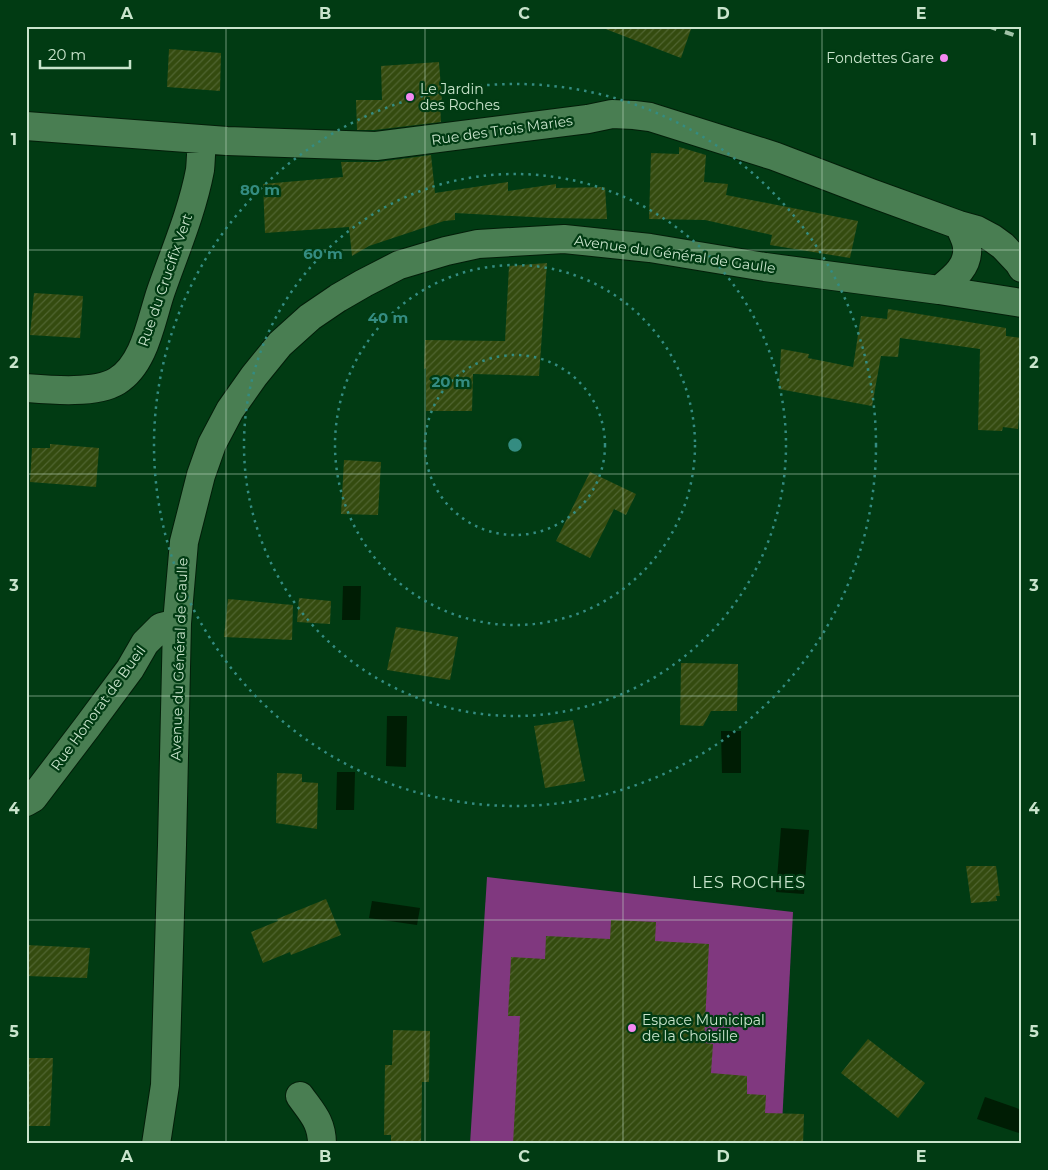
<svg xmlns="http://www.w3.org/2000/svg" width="1048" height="1170" viewBox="0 0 1048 1170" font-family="Montserrat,sans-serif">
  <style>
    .park { fill: #80387f }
    .water { fill: #001d04 }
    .building { fill: url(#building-hatch) }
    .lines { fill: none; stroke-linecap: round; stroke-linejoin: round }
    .minor-casing { stroke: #031e09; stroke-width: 30 }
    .minor { stroke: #497e52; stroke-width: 28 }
    .rail { stroke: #a1c2a7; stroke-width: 4; stroke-dasharray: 9 9; stroke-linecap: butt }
    .grid { fill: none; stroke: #c9e4cc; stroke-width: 1; stroke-opacity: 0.55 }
    .ring { fill: none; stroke: #348c81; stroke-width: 2.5; stroke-dasharray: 2.5 5 }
    .poi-dot { fill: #f389f1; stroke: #013b13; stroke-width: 2 }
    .labels { text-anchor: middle; stroke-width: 4.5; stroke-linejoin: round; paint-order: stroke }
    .poi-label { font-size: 14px; fill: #c9e4cc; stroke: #013b13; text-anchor: start }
    .street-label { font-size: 14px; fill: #c9e4cc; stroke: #013b13 }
    .quarter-label { font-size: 16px; letter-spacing: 1px; fill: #c9e4cc; stroke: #013b13 }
    .centre { fill: #348c81; stroke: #013b13; stroke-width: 2.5 }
    .ring-label { font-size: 15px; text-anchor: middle; font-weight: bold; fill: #348c81; stroke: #013b13; stroke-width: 4.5; stroke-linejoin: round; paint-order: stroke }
    .neatline { fill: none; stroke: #c9e4cc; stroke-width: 2 }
    .grid-label { font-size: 16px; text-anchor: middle; font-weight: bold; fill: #c9e4cc }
  </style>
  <defs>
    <pattern id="building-hatch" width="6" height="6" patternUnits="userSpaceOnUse" patternTransform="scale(1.25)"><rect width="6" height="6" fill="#344b0f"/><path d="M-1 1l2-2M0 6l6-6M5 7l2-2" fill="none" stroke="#506531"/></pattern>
  </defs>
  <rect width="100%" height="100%" fill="#013b13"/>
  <path class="park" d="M487 877 793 912 781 1144H470Z"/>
  <path class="water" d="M343 586H361L360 620H342Z
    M387 716H407L406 767 386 766Z
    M721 731H741V773H722Z
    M337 772H355L354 810H336Z
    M781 828 809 830 804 894 776 892Z
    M372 901 420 908 417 925 369 918Z
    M985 1097 1022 1110V1134L977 1119Z"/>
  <path class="building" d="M603 26H692L681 58 603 28Z
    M169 49 221 53 220 91 167 87Z
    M439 62 442 102 440 104 441 122 375 130H357L356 100H382L381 66Z
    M679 147 706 155 704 182 728 184 726 195 858 221 850 258 770 245 772 235 705 220 649 219 651 153 679 154Z
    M431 155 435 193 508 182V191L556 184V188L605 187 607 219 550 218 455 213V220L444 221 369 246 352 256 349 227 265 233 263 184 343 177 341 162H378Z
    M547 263 539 376 473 374 472 411H426V368L424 369 425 340 505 341 509 266Z
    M34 293 83 296 80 338 30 335Z
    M888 309 1006 328V336L1022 338V372L1018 429 1003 427 1002 431 978 430 980 349 900 338 898 357 881 356 872 406 779 389 781 349 809 354 808 358 853 367 861 316 887 319Z
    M50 444 99 448 96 487 30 482 32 448H50Z
    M344 460 381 462 378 515 341 514Z
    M590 472 636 494 626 515 614 509 590 558 556 541Z
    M299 598 331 601 330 624 297 622Z
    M228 599 293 605 292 640 224 637Z
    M396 627 458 637 450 680 387 670Z
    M681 663 738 664 737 711H711L703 726 680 725Z
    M573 720 585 781 545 788 534 726Z
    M277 773 302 774V782L318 783 317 829 276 823Z
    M966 866H996L1000 896H996L997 901 971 903Z
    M326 899 341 935 291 955 290 952 263 963 251 932 278 921 277 919Z
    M611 920 656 922 655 941 709 944 704 1043 713 1044 711 1073 747 1076V1094L766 1095 765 1113 804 1114 803 1144H513L520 1016H508L511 957 545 959 546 936 610 939Z
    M26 945 90 948 87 978 26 976Z
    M393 1030 430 1031 429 1082H422L421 1144H391V1135H384L385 1065H392Z
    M868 1039 925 1083 898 1118 841 1073Z
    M26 1058H53L50 1126H26Z"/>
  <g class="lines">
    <defs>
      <path id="minor" d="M26 126 227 141 376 146 588 119 612 114 634 115 650 117 774 156 871 193 959 225 977 230 992 238 1003 246 1019 263 1022 268
        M939 290C952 279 969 267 967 248 967 241 962 232 959 225
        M26 388C51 390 96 394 117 381 145 364 151 320 161 291 175 251 192 212 200 170 201 160 201 150 202 140
        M26 802 33 798 87 727 130 669 145 643 161 627 177 623
        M300 1096C312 1113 322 1122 322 1144
        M156 1144 165 1085 172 845 177 623 184 542 201 475 212 444 230 410 254 376 280 344 310 317 338 298 364 283 399 265 446 251 478 244 564 239 650 248 765 267 939 290 1022 303"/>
    </defs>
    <use href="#minor" class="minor-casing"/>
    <use href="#minor" class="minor"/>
    <path class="rail" d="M988 26 1022 38"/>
  </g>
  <path class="grid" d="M226 26V1144M425 26V1144M623 26V1144M822 26V1144M26 250H1022M26 474H1022M26 696H1022M26 920H1022"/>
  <g class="ring">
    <circle cx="515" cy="445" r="90"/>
    <circle cx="515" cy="445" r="180"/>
    <circle cx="515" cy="445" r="271"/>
    <circle cx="515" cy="445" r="361"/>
  </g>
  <g class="poi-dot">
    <circle cx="944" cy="58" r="5"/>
    <circle cx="410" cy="97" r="5"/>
    <circle cx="632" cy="1028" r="5"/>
  </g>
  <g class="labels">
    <g class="poi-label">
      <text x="934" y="63" text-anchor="end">Fondettes Gare</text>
      <text x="420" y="94">Le Jardin<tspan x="420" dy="16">des Roches</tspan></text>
      <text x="642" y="1025">Espace Municipal<tspan x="642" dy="16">de la Choisille</tspan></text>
    </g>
    <g class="street-label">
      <text transform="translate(502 130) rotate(-8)" y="5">Rue des Trois Maries</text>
      <text transform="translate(675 254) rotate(8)" y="5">Avenue du Général de Gaulle</text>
      <text transform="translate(165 280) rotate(-71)" y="5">Rue du Crucifix Vert</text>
      <text transform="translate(179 659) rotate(-88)" y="5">Avenue du Général de Gaulle</text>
      <text transform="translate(98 708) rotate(-54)" y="5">Rue Honorat de Bueil</text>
    </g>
    <g class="quarter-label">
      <text x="749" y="888">LES ROCHES</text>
    </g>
  </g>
  <circle cx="515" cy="445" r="8" class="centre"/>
  <g class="ring-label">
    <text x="260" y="195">80 m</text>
    <text x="323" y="259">60 m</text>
    <text x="388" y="323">40 m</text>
    <text x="451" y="387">20 m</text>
  </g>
  <rect width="1048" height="1170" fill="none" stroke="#013b13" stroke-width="55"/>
  <path d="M40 60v8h90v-8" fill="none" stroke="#c9e4cc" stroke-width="2.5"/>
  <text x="48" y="60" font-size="15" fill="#c9e4cc" stroke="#013b13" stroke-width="4" paint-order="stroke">20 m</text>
  <rect x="28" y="28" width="992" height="1114" class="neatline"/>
  <g class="grid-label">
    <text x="127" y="19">A</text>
    <text x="325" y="19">B</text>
    <text x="524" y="19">C</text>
    <text x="723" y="19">D</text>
    <text x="921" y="19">E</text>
    <text x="14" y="145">1</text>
    <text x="1034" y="145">1</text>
    <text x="14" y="368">2</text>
    <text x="1034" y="368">2</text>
    <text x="14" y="591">3</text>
    <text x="1034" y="591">3</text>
    <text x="14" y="814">4</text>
    <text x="1034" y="814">4</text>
    <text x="14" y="1037">5</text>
    <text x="1034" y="1037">5</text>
    <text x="127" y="1162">A</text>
    <text x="325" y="1162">B</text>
    <text x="524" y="1162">C</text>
    <text x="723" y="1162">D</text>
    <text x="921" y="1162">E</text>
  </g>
</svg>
